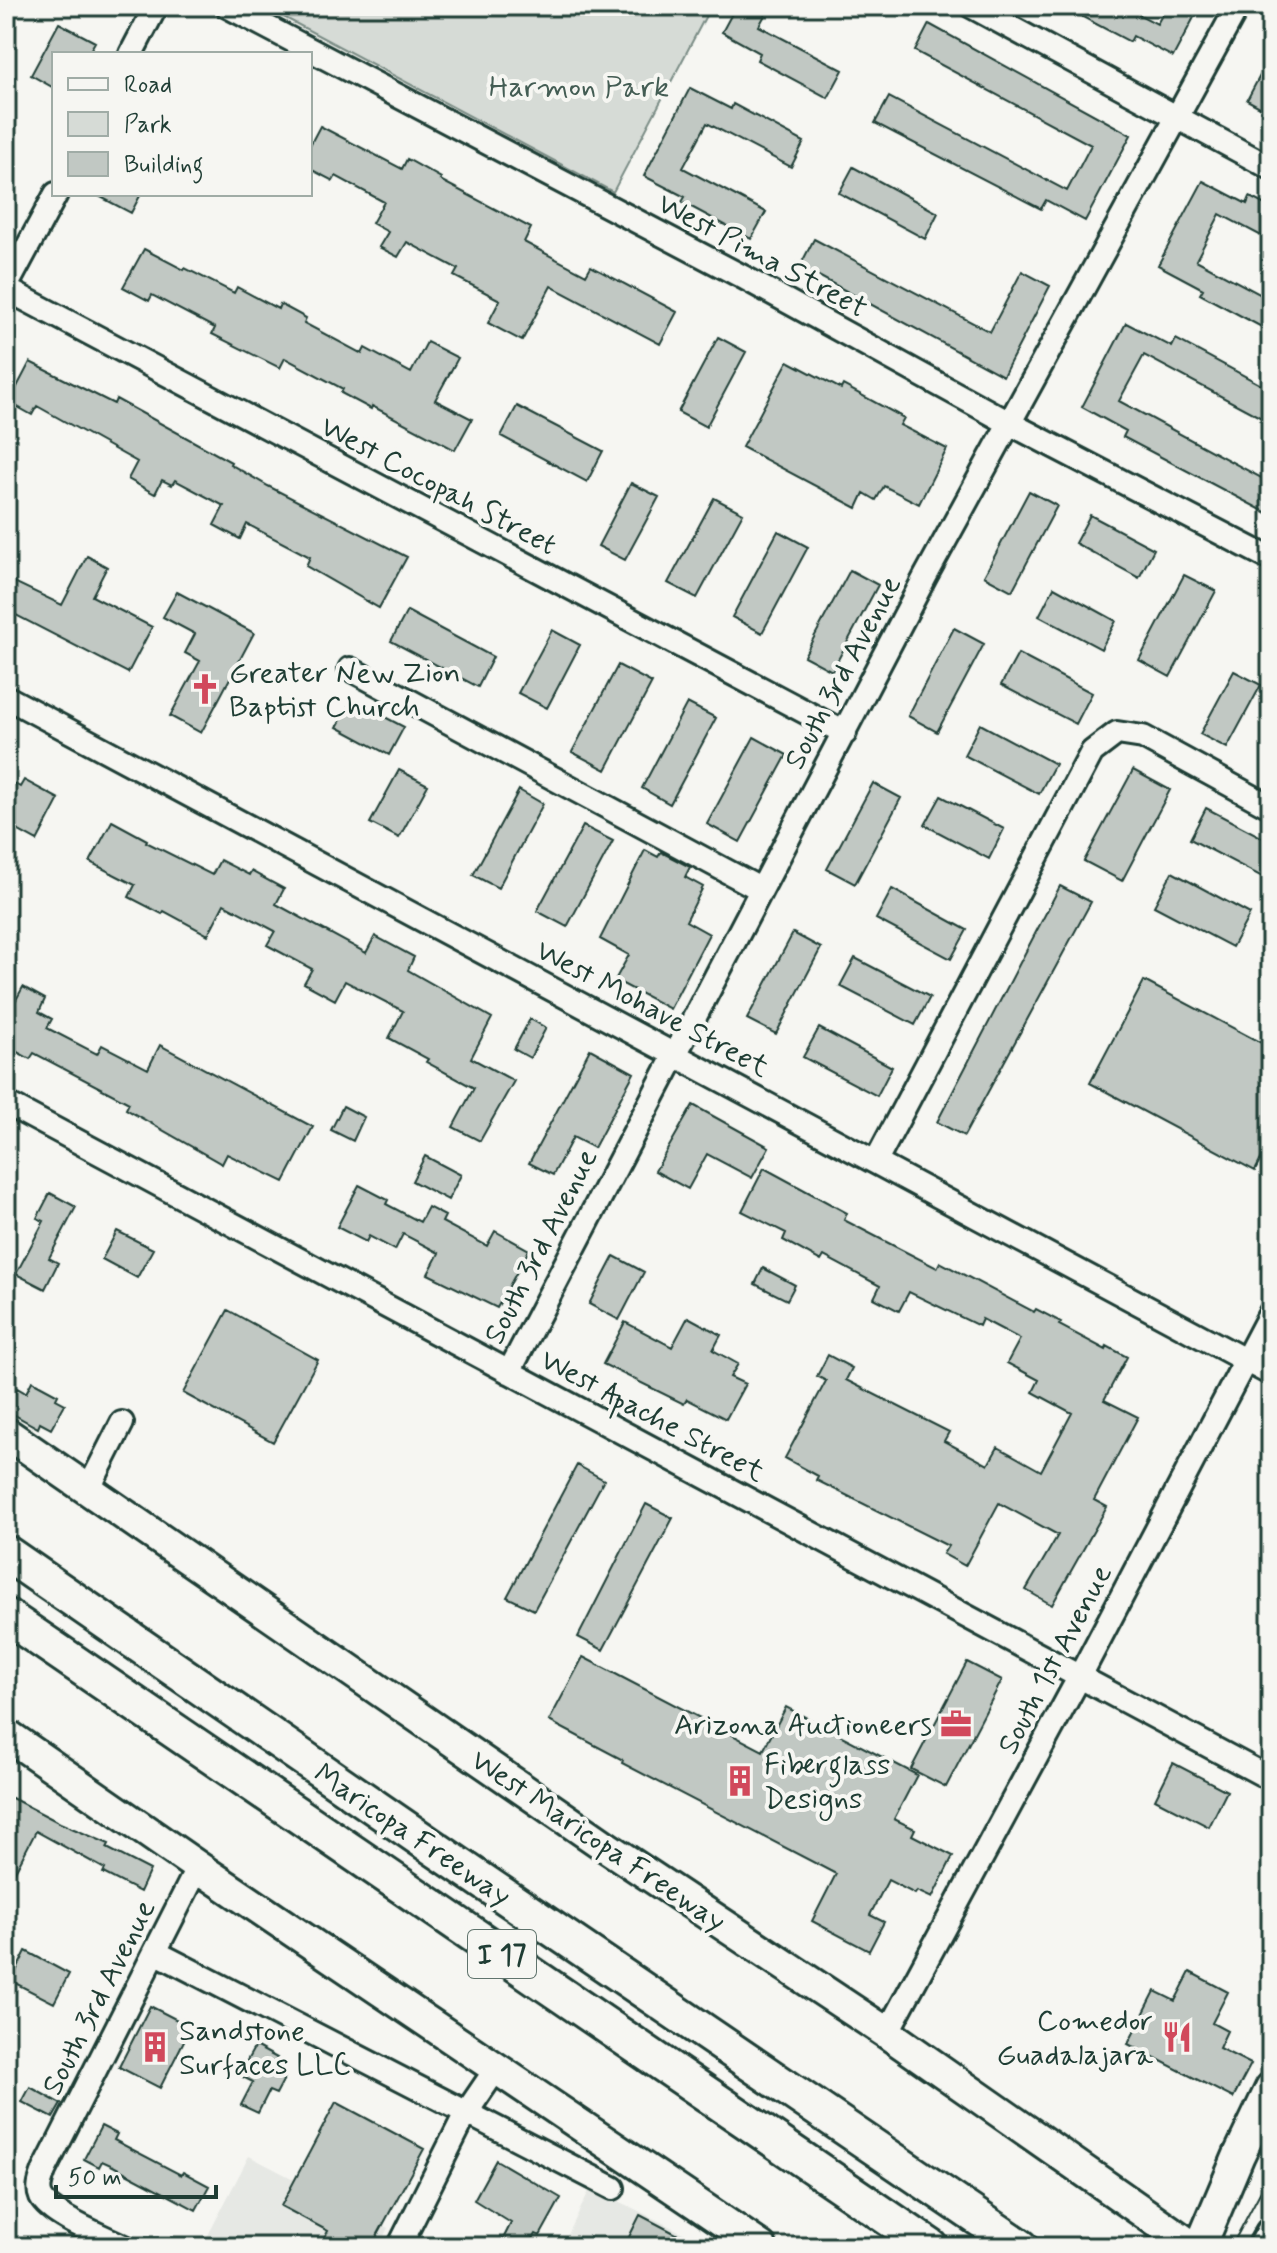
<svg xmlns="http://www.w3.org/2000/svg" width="1277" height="2253" viewBox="0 0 1277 2253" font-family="Mynerve,sans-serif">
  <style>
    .built { fill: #e6e8e4 }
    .green { fill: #d6dbd6; stroke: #7a8c85; stroke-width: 2 }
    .building { fill: #c1c8c3; stroke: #1f3d34; stroke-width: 2 }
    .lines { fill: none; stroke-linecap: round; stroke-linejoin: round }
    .minor-casing { stroke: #1f3d34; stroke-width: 28 }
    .major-casing { stroke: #1f3d34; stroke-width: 36 }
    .highway-casing { stroke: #1f3d34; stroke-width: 40 }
    .minor { stroke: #f6f6f2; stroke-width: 22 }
    .major { stroke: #f6f6f2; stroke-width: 30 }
    .highway { stroke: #f6f6f2; stroke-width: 34 }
    .tram { stroke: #1f3d34; stroke-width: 2 }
    .labels { text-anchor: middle; stroke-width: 8; stroke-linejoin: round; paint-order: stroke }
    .shield { fill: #f6f6f2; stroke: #60746d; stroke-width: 2 }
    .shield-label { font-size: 28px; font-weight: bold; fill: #1f3d34 }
    .park-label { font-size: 30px; fill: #445d54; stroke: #f6f6f2 }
    .street-label { font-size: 30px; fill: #1f3d34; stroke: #f6f6f2 }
    .poi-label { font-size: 30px; fill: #1f3d34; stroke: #f6f6f2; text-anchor: start }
  </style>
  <rect width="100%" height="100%" fill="#f6f6f2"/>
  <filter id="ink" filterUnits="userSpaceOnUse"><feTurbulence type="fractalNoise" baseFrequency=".0125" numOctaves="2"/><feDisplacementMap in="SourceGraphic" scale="16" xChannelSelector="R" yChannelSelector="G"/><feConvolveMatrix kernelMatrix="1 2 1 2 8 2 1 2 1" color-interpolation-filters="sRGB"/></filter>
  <g filter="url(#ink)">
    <path class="built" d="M249 2156 388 2228 378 2247H202Z
      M591 2187 693 2238 688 2247H562Z"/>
    <path class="green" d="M263 6H711L613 192Z"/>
    <path class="building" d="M736 6H770L759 26 843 70 828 98 757 60 760 53 722 32Z
      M1062 6H1123L1157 24 1167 6H1200L1173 57 1133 36 1130 42Z
      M59 23 95 42 88 54H54V88L31 75Z
      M929 24 1131 135 1085 221 1046 200 1041 209 875 123 889 97 1067 191 1091 145 915 51Z
      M1271 55V113L1247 100Z
      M690 88 731 109 733 104 804 142 791 167 707 123 683 168 766 212 751 239 682 202 685 197 644 176Z
      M320 126 402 169 407 159 441 178 440 180 531 228 524 242 586 275 591 266 677 312 660 344 551 286 522 341 488 323 500 300 454 276 458 269 407 242 398 257 379 247 388 232 372 223 384 202 336 176 333 181 310 169V145Z
      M853 167 938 213 925 239 839 193Z
      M1203 181 1247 204 1250 197 1271 208V241L1220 214 1196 260 1271 300V332L1200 294 1203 289 1158 265Z
      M95 194H141L131 213Z
      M814 239 990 332 1022 271 1050 286 1003 376 800 266Z
      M144 249 184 270 185 268 234 293 237 287 278 309 280 304 306 318 304 323 362 354 365 348 411 373 427 342 458 358 435 400 472 419 455 450 372 406 371 409 341 393 343 389 285 358 280 368 212 334 215 328 152 295 149 301 123 287Z
      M1126 323 1172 347 1176 339 1271 390V423L1144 355 1119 401 1271 483V515L1123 437 1126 431 1082 407Z
      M718 337 746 352 706 427 678 412Z
      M788 361 841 389 843 385 904 418 900 425 947 449 919 504 884 486 876 500 864 493 857 508 742 447Z
      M30 362 114 404 116 399 231 462 230 464 268 486 407 557 379 608 306 566 310 557 247 524 240 539 214 525 224 506 175 480 172 485 162 480 155 494 128 479 137 462 37 406 32 415 9 402Z
      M517 406 603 451 587 482 501 436Z
      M631 483 659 497 625 560 598 546Z
      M1029 491 1057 506 1012 591 984 576Z
      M714 498 743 513 697 598 668 583Z
      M1090 515 1154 549 1139 578 1075 543Z
      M778 531 808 547 762 633 732 617Z
      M87 556 107 567 92 596 152 627 128 673 6 610V578L62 605Z
      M850 570 878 585 832 671 804 656Z
      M1184 575 1216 591 1170 677 1139 660Z
      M1054 587 1116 621 1101 649 1039 616Z
      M177 592 254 633 201 733 170 716 200 661 185 653 195 634 163 617Z
      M407 611 493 657 478 687 391 641Z
      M954 628 984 644 937 732 908 716Z
      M552 630 580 645 547 708 518 693Z
      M1018 654 1092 693 1076 724 1001 685Z
      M618 665 652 683 606 770 572 752Z
      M1234 671 1261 685 1227 748 1200 734Z
      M352 700 404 727 389 755 337 727Z
      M687 703 716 718 670 804 642 788Z
      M980 724 1055 764 1039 794 964 755Z
      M754 737 787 755 740 842 707 824Z
      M399 770 428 785 399 838 370 823Z
      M1133 770 1170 790 1122 881 1084 861Z
      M6 779 20 787 24 780 59 799 37 841 6 824Z
      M873 783 901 798 855 884 827 869Z
      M519 790 543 804 498 888 473 875Z
      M941 796 1004 829 989 859 925 825Z
      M1206 808 1271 842V869L1266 879 1190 839Z
      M112 821 147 840 146 842 212 875 220 860 249 875 251 871 284 889 276 904 366 953 375 936 414 957 408 970 492 1018 471 1058 514 1081 480 1141 453 1127 474 1088 426 1062 428 1059 389 1038 403 1011 345 981 335 1000 304 983 312 969 267 945 275 931 224 904 208 935 164 911 162 914 129 897 135 885 90 862Z
      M583 826 613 841 567 927 537 911Z
      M645 850 658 857 661 852 690 867 685 877 703 887 686 921 709 934 670 1009 615 980 629 955 600 939Z
      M1172 872 1250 914 1232 947 1154 906Z
      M1060 886 1091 902 964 1136 937 1122Z
      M892 889 967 930 951 959 876 919Z
      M793 933 821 948 776 1034 747 1019Z
      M855 958 930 997 915 1025 840 986Z
      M1144 981 1271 1048V1140L1255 1171 1090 1083Z
      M23 987 45 999 39 1012 52 1019 47 1028 97 1054 102 1045 148 1069 160 1045 313 1127 284 1182 227 1154 222 1164 126 1109 129 1103 34 1053 30 1059 6 1046V1018Z
      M530 1019 546 1028 530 1058 514 1049Z
      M819 1028 892 1067 877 1096 803 1057Z
      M590 1049 634 1073 594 1148 573 1137 553 1175 529 1163Z
      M693 1105 769 1147 752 1178 707 1154 688 1189 655 1171Z
      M343 1106 364 1117 353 1141 331 1130Z
      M425 1156 461 1175 448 1200 412 1181Z
      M764 1168 847 1213 844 1220 900 1249 937 1268 940 1262 1034 1312 1036 1309 1061 1322 1059 1325 1106 1350 1107 1346 1127 1357 1104 1400 1138 1417 1094 1500 1107 1507 1052 1605 1026 1590 1058 1535 999 1503 965 1566 943 1554 948 1546 816 1480 818 1476 785 1458 826 1381 817 1376 828 1355 852 1368 846 1380 949 1432 944 1441 988 1465 998 1447 1041 1471 1072 1413 1033 1392 1039 1380 1007 1363 1020 1339 982 1319 979 1326 909 1292 899 1311 874 1298 880 1286 824 1256 821 1261 783 1240 786 1233 742 1211Z
      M359 1185 388 1200 386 1204 420 1222 428 1207 445 1216 442 1222 487 1246 495 1231 529 1250 497 1308 428 1274 439 1253 403 1234 395 1250 369 1236 366 1242 337 1227Z
      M50 1193 76 1207 49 1258 58 1263 45 1289 16 1274 44 1221 37 1218Z
      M117 1231 153 1249 137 1278 102 1259Z
      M614 1256 644 1272 619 1320 589 1304Z
      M763 1268 795 1285 787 1300 755 1284Z
      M228 1310 318 1360 273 1442 183 1393Z
      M688 1317 721 1335 713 1350 738 1364 730 1377 745 1384 726 1419 687 1399 684 1404 603 1364 625 1322 672 1347Z
      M32 1381 58 1395 56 1399 65 1404 51 1429 40 1423 38 1428 6 1410 17 1388 26 1393Z
      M577 1465 604 1480 534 1610 507 1597Z
      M646 1504 673 1518 603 1650 578 1637Z
      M583 1657 763 1751 786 1707 917 1775 894 1819 915 1829 912 1835 953 1856 932 1898 917 1891 915 1894 888 1880 870 1915 884 1922 869 1951 812 1921 836 1874 622 1763 623 1760 549 1721Z
      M967 1662 1002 1680 946 1787 911 1769Z
      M1173 1763 1227 1791 1209 1827 1155 1799Z
      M6 1795 60 1823 109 1844 107 1848 150 1870 140 1892 103 1873 105 1869 36 1831 6 1889Z
      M26 1951 69 1974 54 2003 11 1981Z
      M1190 1972 1228 1992 1212 2023 1227 2031 1219 2048 1251 2064 1233 2098 1128 2044 1155 1991 1175 2001Z
      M150 2006 191 2027 160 2088 119 2067Z
      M255 2046 277 2058 271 2069 285 2077 276 2094 269 2091 258 2113 241 2105 253 2082 239 2075Z
      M30 2087 61 2104 53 2118 22 2102Z
      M336 2102 424 2149 371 2247H320L328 2231 281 2206Z
      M101 2126 117 2134 114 2140 181 2175 183 2172 209 2186 196 2210 113 2166 102 2161 99 2167 84 2159Z
      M496 2160 561 2198 540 2236 536 2234 529 2247H499L511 2223 474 2200Z
      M640 2215 701 2247H624Z"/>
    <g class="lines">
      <defs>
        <path id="minor" d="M227 6 743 277 1011 424 1271 559
          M971 6 1271 168
          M131 54 156 6
          M6 287 56 194
          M6 289 845 733
          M350 669 760 889
          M6 697 1271 1374
          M6 1103 1271 1779
          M876 1161 1092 752 1117 733 1143 737 1271 807
          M509 1372 925 577 1238 6
          M88 1490 122 1423
          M155 1952 613 2188
          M887 2033 1080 1676 1271 1312
          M125 2247C105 2237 50 2216 41 2197 37 2188 41 2180 44 2171L198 1867
          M399 2247 466 2113 496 2069"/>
        <path id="major" d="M6 1433 608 1848 887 2033 1193 2247
          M6 1734 198 1867 761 2247
          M1200 2247 1239 2155 1271 2088
          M1263 2247 1271 2233"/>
        <path id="highway" d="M6 1553 431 1846 1021 2247
          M6 1616 931 2247"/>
      </defs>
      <use href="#minor" class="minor-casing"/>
      <use href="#major" class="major-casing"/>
      <use href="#highway" class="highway-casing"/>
      <use href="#minor" class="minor"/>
      <use href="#major" class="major"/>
      <use href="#highway" class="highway"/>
      <path class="tram" d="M1231 2247 1271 2172
        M1246 2247 1271 2200"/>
    </g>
  </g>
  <defs>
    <symbol id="church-bare" viewBox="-9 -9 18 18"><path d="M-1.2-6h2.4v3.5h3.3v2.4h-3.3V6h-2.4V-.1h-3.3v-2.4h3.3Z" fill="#d1495b" stroke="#f6f6f2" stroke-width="2.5" paint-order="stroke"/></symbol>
    <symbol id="office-bare" viewBox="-9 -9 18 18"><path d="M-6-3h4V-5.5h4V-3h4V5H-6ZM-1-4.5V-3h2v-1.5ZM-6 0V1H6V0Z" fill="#d1495b" stroke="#f6f6f2" stroke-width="2.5" paint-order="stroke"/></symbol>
    <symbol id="building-bare" viewBox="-9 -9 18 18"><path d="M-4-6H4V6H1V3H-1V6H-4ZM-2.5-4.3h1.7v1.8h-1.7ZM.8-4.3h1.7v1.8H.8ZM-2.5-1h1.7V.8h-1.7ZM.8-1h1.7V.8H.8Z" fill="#d1495b" stroke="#f6f6f2" stroke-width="2.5" paint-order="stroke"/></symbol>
    <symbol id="restaurant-bare" viewBox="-9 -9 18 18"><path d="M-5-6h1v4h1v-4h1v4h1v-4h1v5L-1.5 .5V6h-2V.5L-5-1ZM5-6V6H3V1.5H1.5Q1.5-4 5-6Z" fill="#d1495b" stroke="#f6f6f2" stroke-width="2.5" paint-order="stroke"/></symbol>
  </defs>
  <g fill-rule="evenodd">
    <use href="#church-bare" x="183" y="667" width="44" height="44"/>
    <use href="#office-bare" x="934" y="1702" width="44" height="44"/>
    <use href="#building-bare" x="718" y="1759" width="44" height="44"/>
    <use href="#restaurant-bare" x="1155" y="2015" width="44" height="44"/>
    <use href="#building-bare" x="133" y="2025" width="44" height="44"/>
  </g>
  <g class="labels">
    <rect class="shield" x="468" y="1930" width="68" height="48" rx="6"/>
    <g class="shield-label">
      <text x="502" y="1964">I 17</text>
    </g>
    <g class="park-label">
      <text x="579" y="96">Harmon Park</text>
    </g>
    <g class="street-label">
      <text transform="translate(763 255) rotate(28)" y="10">West Pima Street</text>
      <text transform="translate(439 485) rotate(28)" y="10">West Cocopah Street</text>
      <text transform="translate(842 672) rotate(-62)" y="10">South 3rd Avenue</text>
      <text transform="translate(653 1008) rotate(28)" y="10">West Mohave Street</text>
      <text transform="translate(540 1246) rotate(-63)" y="10">South 3rd Avenue</text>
      <text transform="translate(653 1415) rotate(28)" y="10">West Apache Street</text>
      <text transform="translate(1054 1659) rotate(-62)" y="10">South 1st Avenue</text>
      <text transform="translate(413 1834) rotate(34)" y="10">Maricopa Freeway</text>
      <text transform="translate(599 1840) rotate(34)" y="10">West Maricopa Freeway</text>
      <text transform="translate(98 1997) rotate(-63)" y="10">South 3rd Avenue</text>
    </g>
    <g class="poi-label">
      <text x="229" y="682">Greater New Zion<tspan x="229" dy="34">Baptist Church</tspan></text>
      <text x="932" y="1734" text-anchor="end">Arizona Auctioneers</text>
      <text x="764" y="1774">Fiberglass<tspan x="764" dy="34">Designs</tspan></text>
      <text x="1153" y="2030" text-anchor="end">Comedor<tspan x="1153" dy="34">Guadalajara</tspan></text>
      <text x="179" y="2040">Sandstone<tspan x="179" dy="34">Surfaces LLC</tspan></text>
    </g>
  </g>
  <rect width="1277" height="2253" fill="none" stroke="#f6f6f2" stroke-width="32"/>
  <rect x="16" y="16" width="1245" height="2221" fill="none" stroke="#1f3d34" stroke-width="3" filter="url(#ink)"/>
  <rect x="52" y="52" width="260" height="144" fill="#f6f6f2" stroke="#a0aca6" stroke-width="2"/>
  <rect x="68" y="78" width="40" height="12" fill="#f6f6f2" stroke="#a0aca6" stroke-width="2"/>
  <text x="124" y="92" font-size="24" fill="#1f3d34">Road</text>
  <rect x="68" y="112" width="40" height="24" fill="#d6dbd6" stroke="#a0aca6" stroke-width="2"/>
  <text x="124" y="132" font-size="24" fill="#1f3d34">Park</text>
  <rect x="68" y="152" width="40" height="24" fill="#c1c8c3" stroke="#a0aca6" stroke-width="2"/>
  <text x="124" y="172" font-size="24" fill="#1f3d34">Building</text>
  <path d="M56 2185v12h160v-12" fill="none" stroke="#1f3d34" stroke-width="4"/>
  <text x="68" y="2185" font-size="24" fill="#1f3d34" stroke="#f6f6f2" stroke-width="6" paint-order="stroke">50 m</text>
</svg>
